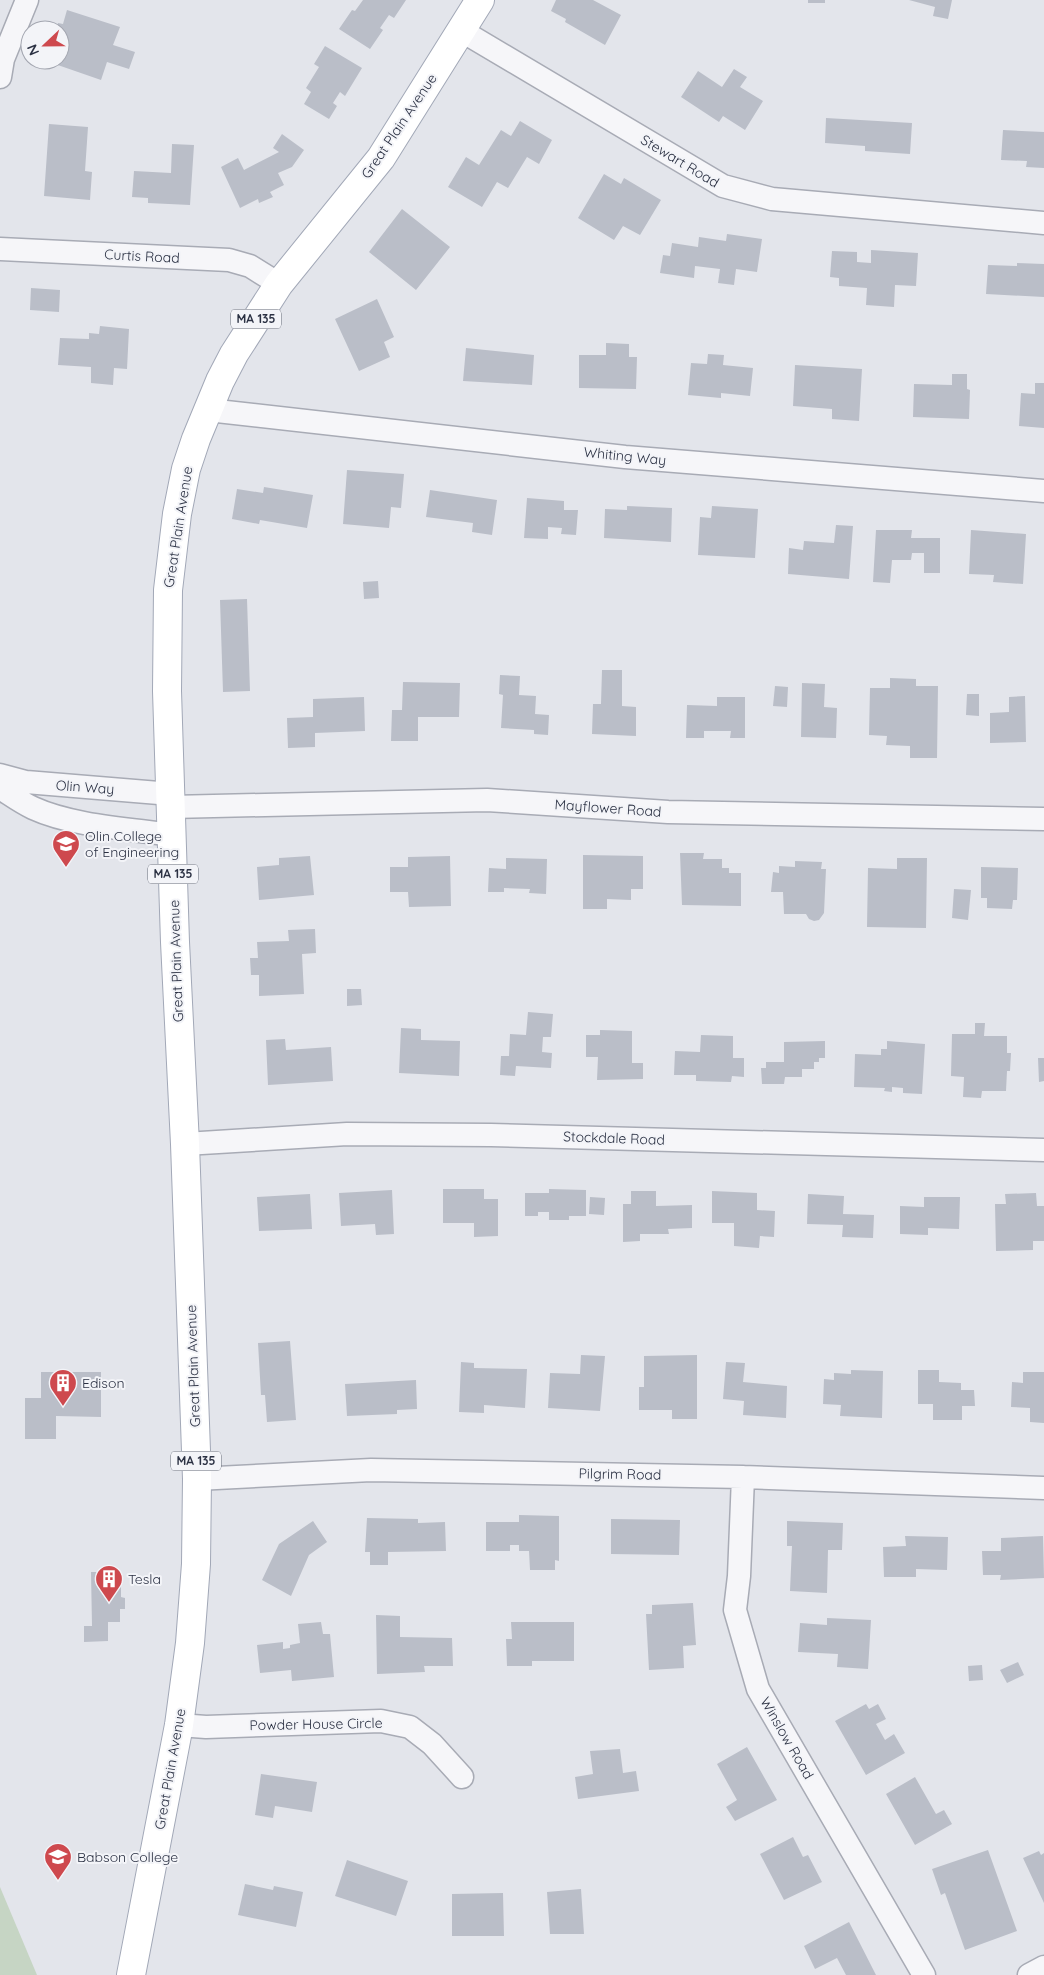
<svg xmlns="http://www.w3.org/2000/svg" width="1044" height="1975" viewBox="0 0 1044 1975" font-family="Quicksand,sans-serif">
  <style>
    .green { fill: #c6d5c4 }
    .building { fill: #babec8 }
    .lines { fill: none; stroke-linecap: round; stroke-linejoin: round }
    .minor-casing { stroke: #a8abb5; stroke-width: 25 }
    .primary-casing { stroke: #a2a8b7; stroke-width: 30 }
    .minor { stroke: #f6f6f9; stroke-width: 22 }
    .primary { stroke: #fff; stroke-width: 28 }
    .labels { text-anchor: middle; stroke-width: 4; stroke-linejoin: round; paint-order: stroke }
    .shield { fill: #f3f4f8; stroke: #676c79; stroke-width: 1 }
    .shield-label { font-size: 12px; font-weight: bold; fill: #2b3143 }
    .street-label { font-size: 14px; fill: #2b3143; stroke: #f3f4f8 }
    .poi-label { font-size: 14px; fill: #2b3143; stroke: #f3f4f8; text-anchor: start }
  </style>
  <rect width="100%" height="100%" fill="#e3e5eb"/>
  <path class="green" d="M0 1887 37 1975H0Z"/>
  <path class="building" d="M363 0H406L394 18 389 15 380 28 383 30 370 49 339 29 352 10 355 11Z
    M556 0H593L621 15 605 45 565 22 566 19 551 11Z
    M808 0H825V3H808Z
    M909 0H952L948 19 933 16 935 7Z
    M67 10 120 27 113 45 135 52 129 69 107 62 101 80 52 63 53 60H60V30H56L58 23 63 24Z
    M325 46 362 68 345 96 340 92 333 103 337 106 329 119 304 104 311 92 306 88 319 67 314 64Z
    M734 69 747 77 740 87 763 101 745 130 723 116 719 122 681 97 698 71 722 87Z
    M826 118 912 123 910 154 865 151V146L825 143Z
    M520 121 552 140 539 164 527 157 508 188 497 182 482 207 448 187 466 157 479 165 501 130 511 136Z
    M49 124 88 127 85 171 92 172 90 200 44 196Z
    M1003 130 1044 132V168L1026 167 1027 161 1001 160Z
    M282 134 304 150 292 167 278 173 284 185 270 192 273 197 259 203 258 199 240 208 221 167 238 158 244 170 279 152 273 148Z
    M172 144 194 145 190 205 148 203V198L132 197 134 171 171 173Z
    M604 174 621 184 624 178 661 200 640 235 623 226 614 240 578 218Z
    M402 209 450 247 416 290 369 252Z
    M727 234 762 239 757 272 736 269 734 285 718 283 720 269 695 266 694 278 660 273 663 255 670 256 672 243 698 247 699 237 726 241Z
    M871 250 918 253 916 286 895 285 894 307 866 305 867 288 839 286V278L830 277 832 251 857 252V262L871 263Z
    M1017 263 1044 264V297L986 294 988 265 1017 266Z
    M31 288 60 290 59 312 30 310Z
    M377 299 394 337 384 342 390 357 359 371 335 319Z
    M100 326 129 329 127 369 114 368 113 385 91 383V367L58 365 60 338 89 339V333L99 334Z
    M606 343 629 344V357H637L636 389 579 388V355H606Z
    M466 348 534 355 532 385 463 381Z
    M708 354 724 355 723 365 753 368 750 396 721 393V398L688 395 691 363 707 364Z
    M795 365 862 369 859 421 832 419V409L793 406Z
    M952 374H967V389L970 390 969 419 913 417 914 384 952 385Z
    M1035 383H1044V428L1019 426 1021 393 1035 394Z
    M347 470 404 474 401 508 391 507 389 528 343 524Z
    M264 487 313 495 307 528 260 520 259 524 232 519 237 489 263 493Z
    M430 490 497 500 492 535 472 532 473 523 426 517Z
    M527 498 564 501V510H578L576 535 561 534 562 528 548 527V539L524 538Z
    M627 506 672 508 671 542 604 538 605 509 627 510Z
    M712 506 758 509 755 558 698 555 700 517 711 518Z
    M836 525 853 526 849 579 788 574 789 548 803 550 804 541 834 543Z
    M876 530H912L911 538H940V573H924V553H912L911 560H892L890 583 873 582Z
    M971 530 1026 534 1023 584 993 582 994 575 969 574Z
    M378 581 379 598 364 599 363 582Z
    M247 599 250 691 223 692 220 600Z
    M602 670H622V706L636 707V736L592 734 593 704H601Z
    M500 675 520 676 519 695 536 696 535 714 549 715 548 735 534 734V730L501 728 503 695 499 694Z
    M890 678 916 679V686H938L937 758H910V746L886 745 887 736 869 735 870 688H890Z
    M403 682 460 683 459 717H418V741H391L392 710H402Z
    M802 683 825 684 824 707 837 708 836 738 801 737Z
    M775 686 788 687 787 707 773 706Z
    M967 694H979V716L966 715Z
    M1025 696 1026 742 990 743V713L1009 712V697Z
    M364 697 365 731 315 733V747L288 748 287 718 313 717V699Z
    M717 697H745V738H730L731 731H704V738H686L687 705 717 706Z
    M680 853H704L703 859H722V868H729V873H741V906L682 905Z
    M583 855 643 856V889H631V900L607 899V909H583Z
    M310 856 314 895 259 900 257 867 279 865V858Z
    M450 856 451 906 409 907 408 892H390V867H408V857Z
    M506 858 547 859 546 894 529 893 530 889 504 888V892H488L489 868 506 869Z
    M897 858H927L926 928 867 927 868 868 897 869Z
    M795 861 822 862 821 869H826L824 913 819 920 814 921 809 919 806 914H784L783 892H771L773 872 779 873V866L795 867Z
    M981 867 1018 868 1017 900H1013L1012 909 987 908V898H981Z
    M954 889 971 890 968 920 952 918Z
    M315 929 316 953 302 954 304 994 259 996V975H251L250 958H258L257 942 289 941 288 930Z
    M347 989H361L362 1005 347 1006Z
    M528 1012 553 1014 551 1037H543L542 1052 552 1053 551 1068 516 1066 515 1076 500 1075 501 1056H509L510 1034 526 1035Z
    M975 1023H985L984 1036H1007V1053H1011L1010 1071H1007L1006 1091H982L981 1098 963 1097 964 1077 951 1076 952 1034H975Z
    M401 1028 421 1029V1040L460 1041 459 1076 399 1073Z
    M600 1030 632 1031V1063H643V1079L597 1080 598 1057H586V1035H600Z
    M701 1035 733 1036V1058H744V1077L732 1076 731 1082 696 1081V1075H674L675 1051 700 1052Z
    M285 1039 286 1050 331 1047 333 1081 268 1085 266 1040Z
    M825 1041V1058H819V1062H814V1069H802V1077H785L784 1084H762L761 1068H766V1062H784V1042Z
    M887 1041 925 1044 922 1094 903 1093V1088L892 1087V1092L884 1091 885 1088 854 1087 855 1054 881 1055V1049H887Z
    M1038 1058H1044V1081L1039 1082Z
    M443 1189H484V1199H498V1236L474 1237V1223H443Z
    M549 1189 586 1190V1216H569V1220H549V1212H538V1216H525V1193H549Z
    M392 1190 394 1234 376 1235 375 1224 341 1226 339 1193Z
    M631 1191H656V1206L692 1205V1228L668 1229 669 1234H640V1241L623 1242V1204H631Z
    M712 1191 757 1193V1210L775 1211 774 1237 760 1236 759 1248 734 1246V1223H712Z
    M1036 1193 1037 1206H1044V1241H1033V1250L996 1251 995 1204H1006L1005 1194Z
    M310 1194 312 1229 259 1231 257 1197Z
    M808 1194 844 1196 843 1214 874 1215 873 1238 842 1237 843 1225 807 1224Z
    M590 1197 605 1198 604 1215 589 1214Z
    M924 1197H960L959 1229 928 1228V1235L900 1234V1206L924 1207Z
    M290 1341 296 1420 267 1422 265 1395H261L258 1343Z
    M581 1355 605 1356 600 1411 548 1408 550 1373 580 1374Z
    M697 1355V1419H672V1410H639V1387H644V1356Z
    M461 1362 474 1363V1368L527 1369 525 1408 484 1405V1413L459 1412Z
    M726 1362 745 1363 743 1382 787 1386 786 1418 743 1415 744 1401 723 1399Z
    M851 1370 883 1371 882 1418 840 1416 841 1405 823 1404 824 1379 834 1380V1373L851 1374Z
    M918 1370H939V1382L961 1383V1390H974L975 1406H962V1420H933V1404H918Z
    M41 1372H101V1417L56 1416V1439H25V1398H41Z
    M1023 1372H1044V1423L1030 1422V1408L1011 1407 1012 1382 1023 1383Z
    M416 1380 417 1409 397 1410V1414L347 1416 345 1384Z
    M519 1515 559 1516V1561L555 1560V1570H530L529 1551H519V1545H510V1551H486V1522H519Z
    M367 1518 418 1519V1523L445 1522 446 1551 388 1552V1565H370V1552H365Z
    M611 1519 680 1520 679 1555 611 1554Z
    M313 1521 327 1542 309 1555 291 1596 262 1580 279 1544Z
    M787 1521 843 1523 842 1550H828L827 1593 790 1591 792 1546H787Z
    M905 1536 948 1537 947 1570 916 1569V1577H884L883 1547 906 1546Z
    M1043 1536 1044 1578 1000 1580 1001 1575H983L982 1551H1001V1538Z
    M91 1572H109V1584H121V1597L125 1598V1609H120V1622H108V1641L84 1642V1626H92Z
    M693 1603 696 1645 683 1646 684 1668 649 1670 646 1614H652V1605Z
    M376 1615 400 1616V1637L452 1638 453 1666H424L425 1672 377 1674Z
    M827 1618 871 1620 868 1669 837 1667 838 1654 798 1652 800 1623 827 1625Z
    M321 1622 323 1634H330L334 1677 292 1681 291 1670 260 1673 257 1645 283 1642V1649L290 1648V1645L300 1643 298 1624Z
    M511 1622H574V1661H532V1666H507L506 1639H512Z
    M1018 1662 1024 1675 1007 1683 1000 1670Z
    M982 1665 983 1680 969 1681 968 1666Z
    M866 1704 869 1709 878 1704 886 1719 876 1724 885 1740 894 1734 905 1753 866 1775 835 1721Z
    M747 1747 777 1800 735 1821 726 1807 737 1800 717 1764Z
    M620 1749 623 1773 636 1771 639 1791 578 1799 575 1777 593 1774 590 1751Z
    M261 1774 317 1782 312 1812 275 1806 273 1818 255 1815Z
    M915 1777 936 1814 944 1810 952 1824 915 1845 886 1794Z
    M793 1837 803 1857 808 1855 822 1882 784 1900 760 1854Z
    M988 1850 1017 1931 965 1950 945 1893 941 1895 932 1869Z
    M1039 1851 1041 1855 1044 1853V1903L1023 1858Z
    M347 1860 408 1881 396 1916 335 1896Z
    M245 1884 273 1890 274 1886 303 1892 296 1927 238 1915Z
    M581 1889 584 1934H550L547 1892Z
    M503 1893 504 1936H452V1894Z
    M849 1922 876 1975H846L837 1958 815 1969 804 1946Z"/>
  <g class="lines">
    <defs>
      <path id="minor" d="M462 31 723 186 772 199 1044 223
        M0 77 3 59 27 0
        M0 249 229 260 250 266 279 284
        M208 410 625 457 1044 491
        M0 775 26 782 171 794
        M0 788C11 795 22 803 33 808 72 826 130 829 172 835
        M171 807 487 800 668 812 1044 819
        M185 1144 347 1134 491 1135 1044 1150
        M743 1477 739 1576 735 1610 758 1689 924 1975
        M197 1479 371 1470 743 1477 1044 1488
        M179 1725 206 1727 381 1721 410 1727 432 1744 462 1777
        M1029 1975 1044 1967"/>
      <path id="primary" d="M131 1975 179 1725 190 1643 196 1564 197 1479 185 1144 175 942 167 691 168 590 177 514 186 469 196 439 220 381 234 354 279 284 381 158 480 0"/>
    </defs>
    <use href="#minor" class="minor-casing"/>
    <use href="#primary" class="primary-casing"/>
    <use href="#minor" class="minor"/>
    <use href="#primary" class="primary"/>
  </g>
  <defs>
    <symbol id="university-pin" viewBox="-11 -11 22 30"><path d="M0 17L-7.5 6A9.5 9.5 0 1 1 7.5 6Z" fill="#ce494e" stroke="#f3f4f8"/><path d="M0-5L7-2L0 1L-7-2ZM-4 1L0 2.5L4 1V4Q0 6-4 4Z" fill="#fff"/></symbol>
    <symbol id="building-pin" viewBox="-11 -11 22 30"><path d="M0 17L-7.5 6A9.5 9.5 0 1 1 7.5 6Z" fill="#ce494e" stroke="#f3f4f8"/><path d="M-4-6H4V6H1V3H-1V6H-4ZM-2.5-4.3h1.7v1.8h-1.7ZM.8-4.3h1.7v1.8H.8ZM-2.5-1h1.7V.8h-1.7ZM.8-1h1.7V.8H.8Z" fill="#fff"/></symbol>
  </defs>
  <g fill-rule="evenodd">
    <use href="#university-pin" x="50" y="828" width="32" height="43"/>
    <use href="#building-pin" x="47" y="1367" width="32" height="43"/>
    <use href="#building-pin" x="93" y="1563" width="32" height="43"/>
    <use href="#university-pin" x="42" y="1841" width="32" height="43"/>
  </g>
  <g class="labels">
    <g class="shield">
      <rect x="231" y="309.5" width="50" height="19" rx="4"/>
      <rect x="148" y="864.5" width="50" height="19" rx="4"/>
      <rect x="171" y="1451.5" width="50" height="19" rx="4"/>
    </g>
    <g class="shield-label">
      <text x="256" y="323">MA 135</text>
      <text x="173" y="878">MA 135</text>
      <text x="196" y="1465">MA 135</text>
    </g>
    <g class="street-label">
      <text transform="translate(399 126) rotate(-56)" y="5">Great Plain Avenue</text>
      <text transform="translate(680 161) rotate(31)" y="5">Stewart Road</text>
      <text transform="translate(142 256) rotate(3)" y="5">Curtis Road</text>
      <text transform="translate(625 456) rotate(6)" y="5">Whiting Way</text>
      <text transform="translate(178 527) rotate(-81)" y="5">Great Plain Avenue</text>
      <text transform="translate(85 787) rotate(4)" y="5">Olin Way</text>
      <text transform="translate(608 808) rotate(4)" y="5">Mayflower Road</text>
      <text transform="translate(176 961) rotate(-92)" y="5">Great Plain Avenue</text>
      <text transform="translate(614 1138) rotate(2)" y="5">Stockdale Road</text>
      <text transform="translate(193 1366) rotate(-92)" y="5">Great Plain Avenue</text>
      <text transform="translate(620 1474) rotate(1)" y="5">Pilgrim Road</text>
      <text transform="translate(316 1724) rotate(-1)" y="5">Powder House Circle</text>
      <text transform="translate(787 1738) rotate(60)" y="5">Winslow Road</text>
      <text transform="translate(170 1769) rotate(-80)" y="5">Great Plain Avenue</text>
    </g>
    <g class="poi-label">
      <text x="85" y="841">Olin College<tspan x="85" dy="16">of Engineering</tspan></text>
      <text x="82" y="1388">Edison</text>
      <text x="128" y="1584">Tesla</text>
      <text x="77" y="1862">Babson College</text>
    </g>
  </g>
  <g transform="translate(45 45) rotate(248)"><circle r="24" fill="#f3f4f8" stroke="#a3a6b0"/>
  <path d="M0-4L9 19L0 12L-9 19Z" fill="#ce494e"/>
  <text y="-8" font-size="14" font-weight="bold" text-anchor="middle" fill="#2b3143">N</text>
  </g>
</svg>
